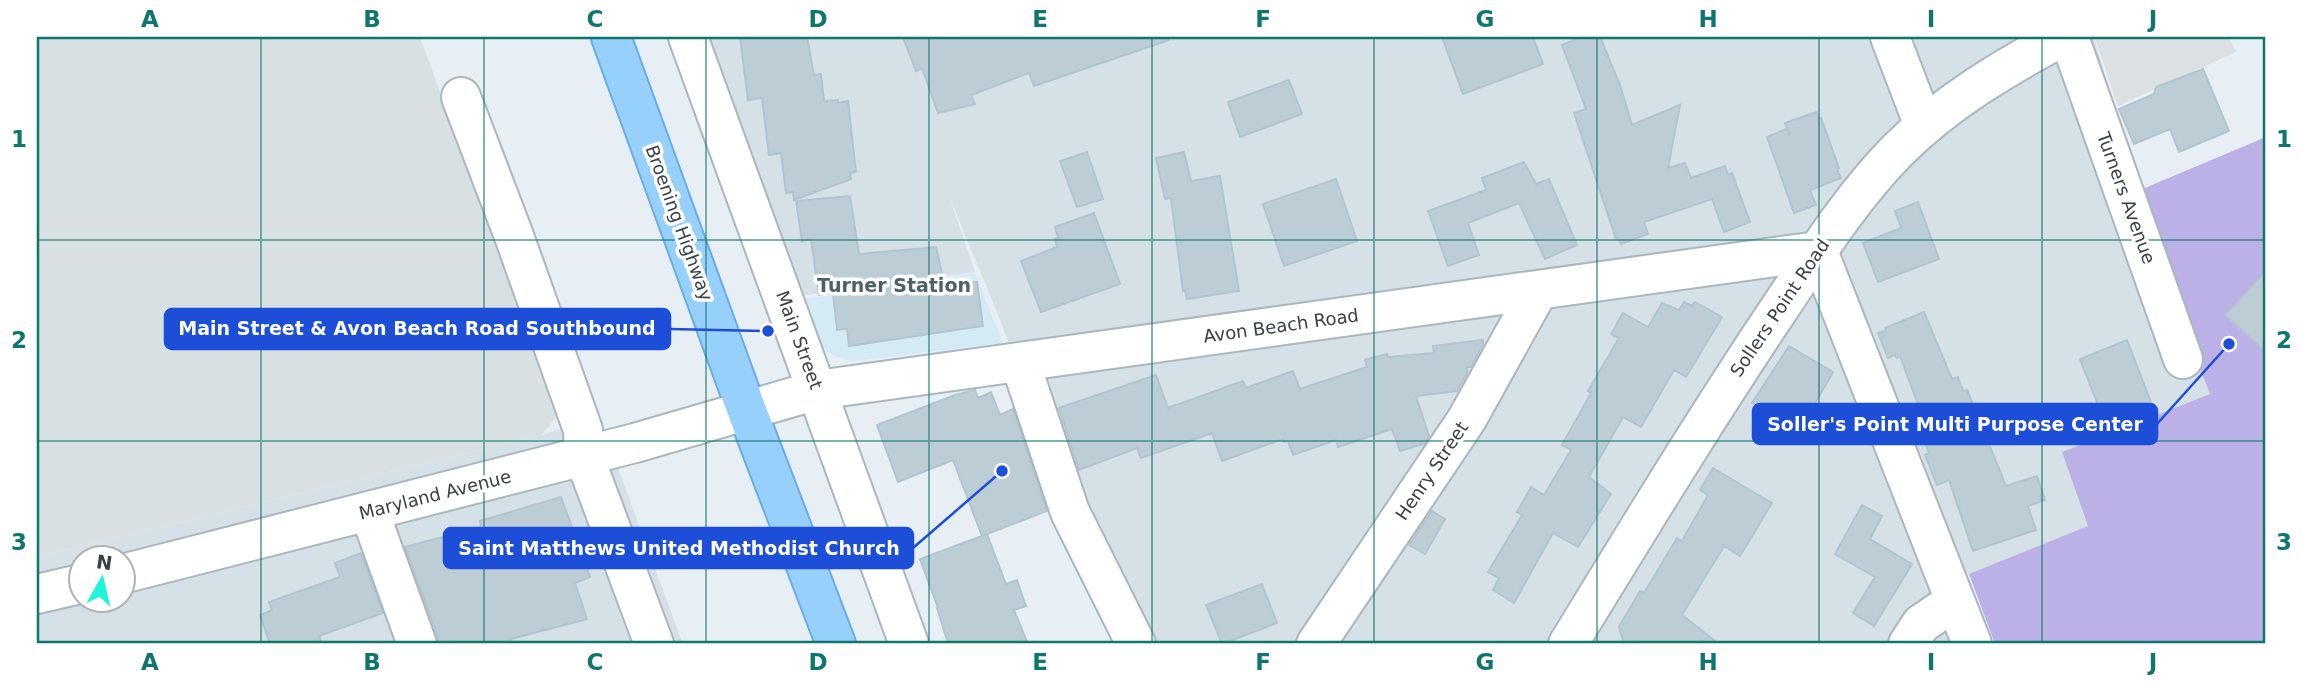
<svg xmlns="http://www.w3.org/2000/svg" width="2303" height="681" viewBox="0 0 2303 681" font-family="'DejaVu Sans',sans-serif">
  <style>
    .residential { fill: #d6e0e7; fill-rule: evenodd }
    .commercial { fill: #d4ebf5 }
    .industrial { fill: #d9e0e3 }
    .green { fill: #bbb1e7 }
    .parking { fill: #dde0e2 }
    .building { fill: #bdcdd5; stroke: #b1c5d0; stroke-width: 2 }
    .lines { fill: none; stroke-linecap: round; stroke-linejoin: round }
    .minor-casing { stroke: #abb7bf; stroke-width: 42 }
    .major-casing { stroke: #68aee2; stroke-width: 42 }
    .minor { stroke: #fff; stroke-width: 38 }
    .major { stroke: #98d0fc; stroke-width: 38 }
    .grid { fill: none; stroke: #0f766e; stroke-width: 2; stroke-opacity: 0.55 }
    .labels { text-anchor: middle; stroke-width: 7; stroke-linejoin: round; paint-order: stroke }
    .street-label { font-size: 18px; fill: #374147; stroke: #fff }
    .neighbourhood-label { font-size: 19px; font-weight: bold; fill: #4e6169; stroke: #fff }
    .leader { fill: none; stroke: #1d4ed8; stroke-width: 2.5 }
    .callout-dot { fill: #1d4ed8; stroke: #fff; stroke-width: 2.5 }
    .callout { fill: #1d4ed8; stroke: #1d4ed8; stroke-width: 2.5 }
    .callout-label { font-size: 19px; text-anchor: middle; font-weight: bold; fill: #fff }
    .neatline { fill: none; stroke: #0f766e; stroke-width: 2.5 }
    .grid-label { font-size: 23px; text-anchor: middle; font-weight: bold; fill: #0f766e }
  </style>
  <rect width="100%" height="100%" fill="#e8eff4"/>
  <path class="residential" d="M711 37H2094L2133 175 2171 295 2210 394 2062 452 2089 526 1969 574 1915 547 1950 644H1131L1070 512 999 317 949 196 975 272 800 296 710 43Z
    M599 417 683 644H37V557L542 435ZM80 558H122V600H80Z"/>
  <path class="commercial" d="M975 273 1003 343 852 361 834 356 821 347 798 300Z"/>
  <path class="industrial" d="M37 37H420L558 415 542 435 37 557Z"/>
  <path class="green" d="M2266 137V644H1995L1969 574 2088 526 2062 452 2210 394 2171 295 2140 190Z"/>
  <path class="parking" d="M2098 37H2229L2236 52 2118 106 2095 38Z"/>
  <path class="building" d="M740 37H807L814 75 821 74 824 101 838 100V103L848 101 856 172 850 173 851 179 794 200 793 192 786 193 781 153 769 155 762 98 748 100Z
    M903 37H1168L1169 40 1034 86 1029 73 971 95 975 104 938 113 922 68 916 71Z
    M1442 37H1533L1543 64 1463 94Z
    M1581 37H1600L1620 85 1632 125 1680 105 1668 168 1685 163 1691 178 1725 166 1728 175 1732 173 1750 222 1724 232 1712 199 1644 222 1648 234 1621 244 1618 238 1616 239 1574 113 1586 109 1562 45Z
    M2203 69 2229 131 2179 152 2170 129 2134 144 2119 109 2154 94 2156 87Z
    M1289 80 1302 114 1240 137 1228 102Z
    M1816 112 1819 119 1821 118 1839 168 1837 169 1841 178 1810 190 1816 205 1794 213 1767 137 1786 129 1790 135 1785 123Z
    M1087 152 1103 199 1077 207 1060 161Z
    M1184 152 1191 181 1220 176 1239 291 1187 299 1185 290 1183 291 1171 198 1165 199 1156 158Z
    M1524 162 1536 184 1549 179 1577 245 1545 259 1519 203 1468 223 1479 255 1448 266 1428 211 1486 190 1482 178Z
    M1336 179 1357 241 1284 266 1263 204Z
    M850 196 859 254 936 247 945 287 977 282 983 326 849 346 847 329 837 330 833 293 819 295 811 239 802 241 796 201Z
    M1918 202 1939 259 1878 282 1863 243 1901 228 1895 211Z
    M1094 213 1120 284 1041 312 1021 261 1057 247 1055 239 1058 238 1055 227Z
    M2266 271V352L2225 315Z
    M1684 302 1692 306 1695 302 1722 317 1686 377 1674 370 1641 427 1623 417 1589 477 1611 494 1578 547 1553 533 1514 603 1493 590 1499 578 1488 572 1522 515 1517 512 1531 487 1544 495 1571 450 1562 445 1591 393 1588 391 1619 338 1611 334 1623 313 1648 327 1662 303 1679 310Z
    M1924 312 1952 379 1958 377 1963 391 1967 390 2006 486 2037 476 2045 500 2028 506 2036 530 1973 551 1949 480 1937 485 1925 455 1929 453 1914 413 1920 410 1900 356 1897 358 1895 355 1888 358 1878 333 1886 331 1885 328Z
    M1483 340V344L1471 367H1467V373L1457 391 1416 396 1429 436 1424 444 1400 451 1392 429 1338 447 1336 440 1293 455 1288 441 1284 442 1283 439 1222 461 1212 433 1141 458 1137 448 1079 470 1059 408 1156 375 1168 408 1243 381 1246 388 1293 371 1300 389 1367 367 1365 360 1387 354 1388 357 1434 353 1433 346Z
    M2127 340 2152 405 2105 423 2080 359Z
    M1789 346 1833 372 1813 407 1831 418 1814 440 1752 403Z
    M975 390 978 398 991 392 1000 415 1013 409 1047 511 982 536 953 460 898 482 877 425 955 395Z
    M1713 468 1772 503 1740 556 1724 546 1682 615 1719 644H1624L1619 627 1640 591 1644 593 1677 538 1682 541 1708 495 1700 490Z
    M561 497 590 577 575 583 587 619 511 639 512 644H438V637L405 547 481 527 480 521Z
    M1862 505 1882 516 1870 539 1912 564 1874 626 1853 613 1875 577 1835 554Z
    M1432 511 1445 519 1425 554 1409 545Z
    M987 534 1006 584 1017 580 1026 606 1014 610 1028 644H949L946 637 937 608H938L920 559Z
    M361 553 383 613 319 636 322 644H270L260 615 272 610 269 602 340 577 335 563Z
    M1262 584 1277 623 1222 644 1206 605Z"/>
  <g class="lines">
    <defs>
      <path id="minor" d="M688 37 909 644
        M1890 37 1924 126
        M2069 37 2183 359
        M461 97 514 236 583 430 584 456 654 644
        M1818 251 1972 644
        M1020 362 1070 512 1136 644
        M369 511 417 644
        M122 574 635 443 817 390 1818 251
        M37 594 80 584
        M1316 644 1467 419 1538 291
        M1568 644C1636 533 1704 421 1777 312 1814 257 1850 199 1897 151 1945 103 2002 69 2062 37
        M1908 644 1921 624 1955 601"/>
      <path id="major" d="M611 37 747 411 836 644"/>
    </defs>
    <use href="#minor" class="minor-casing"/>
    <use href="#major" class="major-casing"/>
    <use href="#minor" class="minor"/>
    <use href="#major" class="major"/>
  </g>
  <path class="grid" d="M261 37V644M484 37V644M706 37V644M929 37V644M1152 37V644M1374 37V644M1597 37V644M1819 37V644M2042 37V644M37 240H2266M37 441H2266"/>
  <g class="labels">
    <g class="street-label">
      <text transform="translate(2126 198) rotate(70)" y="6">Turners Avenue</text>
      <text transform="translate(679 223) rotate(70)" y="6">Broening Highway</text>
      <text transform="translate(1780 308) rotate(-56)" y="6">Sollers Point Road</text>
      <text transform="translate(1281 326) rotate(-8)" y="6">Avon Beach Road</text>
      <text transform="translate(799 340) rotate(70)" y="6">Main Street</text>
      <text transform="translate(1432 471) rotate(-56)" y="6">Henry Street</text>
      <text transform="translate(435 495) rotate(-14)" y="6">Maryland Avenue</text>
    </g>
    <g class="neighbourhood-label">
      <text x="894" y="292">Turner Station</text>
    </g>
  </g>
  <path class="leader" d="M768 331L670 329M2229 344L2157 424M1002 471L913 548"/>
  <g class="callout-dot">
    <circle cx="768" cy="331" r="7"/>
    <circle cx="2229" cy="344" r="7"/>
    <circle cx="1002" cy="471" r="7"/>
  </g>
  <g class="callout">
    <rect x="165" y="309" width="505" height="40" rx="7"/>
    <rect x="1753" y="404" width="404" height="40" rx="7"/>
    <rect x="444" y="528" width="469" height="40" rx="7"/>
  </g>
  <g class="callout-label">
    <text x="417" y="335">Main Street &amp; Avon Beach Road Southbound</text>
    <text x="1955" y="431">Soller's Point Multi Purpose Center</text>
    <text x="679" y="555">Saint Matthews United Methodist Church</text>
  </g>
  <rect width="2303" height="681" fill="none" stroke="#ffffff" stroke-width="77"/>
  <g transform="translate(102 579) rotate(8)"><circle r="33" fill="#ffffff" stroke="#afb3b5" stroke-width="2"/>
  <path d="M0-5L12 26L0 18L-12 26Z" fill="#1df6da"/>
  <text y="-10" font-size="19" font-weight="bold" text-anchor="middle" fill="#374147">N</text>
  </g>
  <rect x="38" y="38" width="2226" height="604" class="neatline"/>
  <g class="grid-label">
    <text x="150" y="27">A</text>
    <text x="372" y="27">B</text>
    <text x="595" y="27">C</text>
    <text x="818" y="27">D</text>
    <text x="1040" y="27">E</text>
    <text x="1263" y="27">F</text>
    <text x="1485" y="27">G</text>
    <text x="1708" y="27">H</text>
    <text x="1931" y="27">I</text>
    <text x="2153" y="27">J</text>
    <text x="19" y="147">1</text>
    <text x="2284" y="147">1</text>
    <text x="19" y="348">2</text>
    <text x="2284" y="348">2</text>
    <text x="19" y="550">3</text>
    <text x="2284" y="550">3</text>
    <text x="150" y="670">A</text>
    <text x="372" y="670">B</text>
    <text x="595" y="670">C</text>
    <text x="818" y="670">D</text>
    <text x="1040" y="670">E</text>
    <text x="1263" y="670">F</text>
    <text x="1485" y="670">G</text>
    <text x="1708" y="670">H</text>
    <text x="1931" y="670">I</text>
    <text x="2153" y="670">J</text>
  </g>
</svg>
